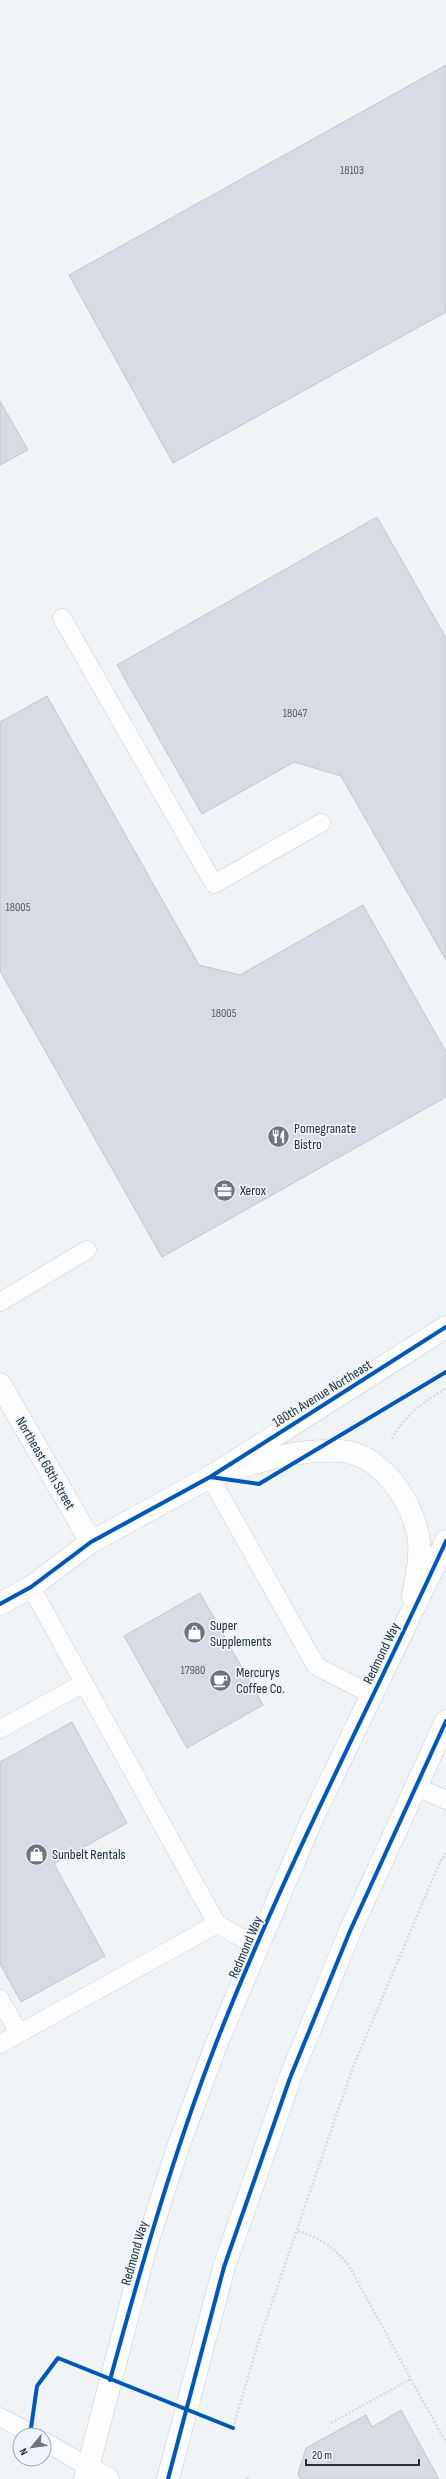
<svg xmlns="http://www.w3.org/2000/svg" width="446" height="2479" viewBox="0 0 446 2479" font-family="'Sofia Sans Condensed',sans-serif">
  <style>
    .building { fill: #d5dce3; stroke: #c0c7cd }
    .lines { fill: none; stroke-linecap: round; stroke-linejoin: round }
    .lane-casing { stroke: #c7ced4; stroke-width: 19 }
    .street-casing { stroke: #c7ced4; stroke-width: 23 }
    .secondary-casing { stroke: #c7ced4; stroke-width: 23 }
    .primary-casing { stroke: #c7ced4; stroke-width: 23 }
    .path { stroke: #d9dadc; stroke-width: 2.5; stroke-dasharray: 2 2; stroke-linecap: butt }
    .lane { stroke: #fdfdfe; stroke-width: 18 }
    .street { stroke: #fdfdfe; stroke-width: 22 }
    .secondary { stroke: #fdfdfe; stroke-width: 22 }
    .primary { stroke: #fdfdfe; stroke-width: 22 }
    .cycleway-casing { stroke: #eef5fa; stroke-width: 6 }
    .cycleway { stroke: #0057b8; stroke-width: 4 }
    .labels { text-anchor: middle; stroke-width: 3.5; stroke-linejoin: round; paint-order: stroke }
    .number-label { font-size: 12px; fill: #535e68 }
    .poi-label { font-size: 14px; fill: #24313b; stroke: #eef5fa; text-anchor: start }
    .street-label { font-size: 14px; fill: #24313b; stroke: #eef5fa }
  </style>
  <rect width="100%" height="100%" fill="#f1f4f7"/>
  <path class="building" d="M446 65V312L173 463 69 275Z
    M0 401 28 450 0 465Z
    M377 517 446 638V960L341 776 294 762 202 814 117 665Z
    M47 696 199 965 240 975 363 905 446 1052V1097L162 1257 0 971V722Z
    M200 1593 263 1705 187 1748 124 1636Z
    M72 1722 127 1823 54 1864 105 1956 21 2002 0 1964V1762Z
    M401 2410 439 2479H301L298 2474 306 2448 366 2415 372 2427Z"/>
  <g class="lines">
    <defs>
      <path id="lane" d="M62 618 214 884 321 823
        M0 1302 87 1250
        M210 1477 316 1666 373 1695
        M31 1587 217 1924 257 1946
        M0 1729 84 1683
        M417 1787 446 1800
        M0 1999 19 2033
        M0 2044 217 1924
        M0 2417 34 2435
        M44 2441 88 2467"/>
      <path id="street" d="M0 1384 91 1542"/>
      <path id="secondary" d="M0 1604 31 1587 91 1542 210 1477 446 1327
        M88 2467 108 2479"/>
      <path id="primary" d="M210 1477C253 1463 295 1448 341 1451 381 1454 411 1500 418 1535 422 1555 416 1577 413 1596
        M85 2479 145 2250 178 2147 216 2045 313 1817 446 1541
        M168 2479 224 2267 290 2078 350 1931 446 1721"/>
    </defs>
    <use href="#lane" class="lane-casing"/>
    <use href="#street" class="street-casing"/>
    <use href="#secondary" class="secondary-casing"/>
    <use href="#primary" class="primary-casing"/>
    <path class="path" d="M392 1439C404 1415 424 1402 446 1388
      M298 2231C320 2238 333 2247 348 2264L446 2443
      M331 2423 411 2379
      M233 2428 257 2346 353 2067 439 1864 446 1853
      M247 2479 248 2477"/>
    <use href="#lane" class="lane"/>
    <use href="#street" class="street"/>
    <use href="#secondary" class="secondary"/>
    <use href="#primary" class="primary"/>
    <defs>
      <path id="cycleway" d="M210 1477 259 1484 446 1372
        M0 1604 31 1587 91 1542 210 1477 446 1327
        M110 2380C141 2267 173 2155 215 2046 282 1873 369 1709 446 1541
        M30 2435 37 2386 58 2358 233 2428
        M168 2479 224 2267 290 2078 350 1931 446 1721"/>
    </defs>
    <use href="#cycleway" class="cycleway-casing"/>
    <use href="#cycleway" class="cycleway"/>
  </g>
  <defs>
    <symbol id="restaurant-disc" viewBox="-11 -11 22 22"><circle r="9.5" fill="#6c757d" stroke="#eef5fa"/><path d="M-5-6h1v4h1v-4h1v4h1v-4h1v5L-1.5 .5V6h-2V.5L-5-1ZM5-6V6H3V1.5H1.5Q1.5-4 5-6Z" fill="#fff"/></symbol>
    <symbol id="office-disc" viewBox="-11 -11 22 22"><circle r="9.5" fill="#6c757d" stroke="#eef5fa"/><path d="M-6-3h4V-5.5h4V-3h4V5H-6ZM-1-4.5V-3h2v-1.5ZM-6 0V1H6V0Z" fill="#fff"/></symbol>
    <symbol id="shop-disc" viewBox="-11 -11 22 22"><circle r="9.5" fill="#6c757d" stroke="#eef5fa"/><path d="M-5-2.5h2.3a2.7 3.5 0 0 1 5.4 0H5L5.5 6h-11ZM-1.5-2.5h3a1.5 2.3 0 0 0-3 0Z" fill="#fff"/></symbol>
    <symbol id="cafe-disc" viewBox="-11 -11 22 22"><circle r="9.5" fill="#6c757d" stroke="#eef5fa"/><path d="M-5.5-4.5H6V0H3Q3 3.5 0 3.5H-2.5Q-5.5 3.5-5.5 0ZM3-3.2v2h1.7v-2ZM-6 4.5H4V6H-6Z" fill="#fff"/></symbol>
  </defs>
  <g fill-rule="evenodd">
    <use href="#restaurant-disc" x="266" y="1124" width="25" height="25"/>
    <use href="#office-disc" x="212" y="1178" width="25" height="25"/>
    <use href="#shop-disc" x="182" y="1620" width="25" height="25"/>
    <use href="#cafe-disc" x="208" y="1668" width="25" height="25"/>
    <use href="#shop-disc" x="24" y="1842" width="25" height="25"/>
  </g>
  <g class="labels">
    <g class="number-label">
      <text x="352" y="174">18103</text>
      <text x="295" y="717">18047</text>
      <text x="18" y="911">18005</text>
      <text x="224" y="1017">18005</text>
      <text x="193" y="1674">17980</text>
    </g>
    <g class="poi-label">
      <text x="294" y="1133">Pomegranate<tspan x="294" dy="16">Bistro</tspan></text>
      <text x="240" y="1195">Xerox</text>
      <text x="210" y="1630">Super<tspan x="210" dy="16">Supplements</tspan></text>
      <text x="236" y="1677">Mercurys<tspan x="236" dy="16">Coffee Co.</tspan></text>
      <text x="52" y="1859">Sunbelt Rentals</text>
    </g>
    <g class="street-label">
      <text transform="translate(322 1393) rotate(-32)" y="5">180th Avenue Northeast</text>
      <text transform="translate(46 1463) rotate(60)" y="5">Northeast 68th Street</text>
      <text transform="translate(381 1653) rotate(-64)" y="5">Redmond Way</text>
      <text transform="translate(245 1947) rotate(-67)" y="5">Redmond Way</text>
      <text transform="translate(134 2253) rotate(-74)" y="5">Redmond Way</text>
    </g>
  </g>
  <g transform="translate(32 2447) rotate(241)"><circle r="19" fill="#eef5fa" stroke="#9da7ae"/>
  <path d="M0-3L7 15L0 10L-7 15Z" fill="#6c757d"/>
  <text y="-6" font-size="11" font-weight="bold" text-anchor="middle" fill="#24313b">N</text>
  </g>
  <path d="M306 2459v6h113v-6" fill="none" stroke="#24313b" stroke-width="2"/>
  <text x="312" y="2459" font-size="12" fill="#24313b" stroke="#eef5fa" stroke-width="3" paint-order="stroke">20 m</text>
</svg>
